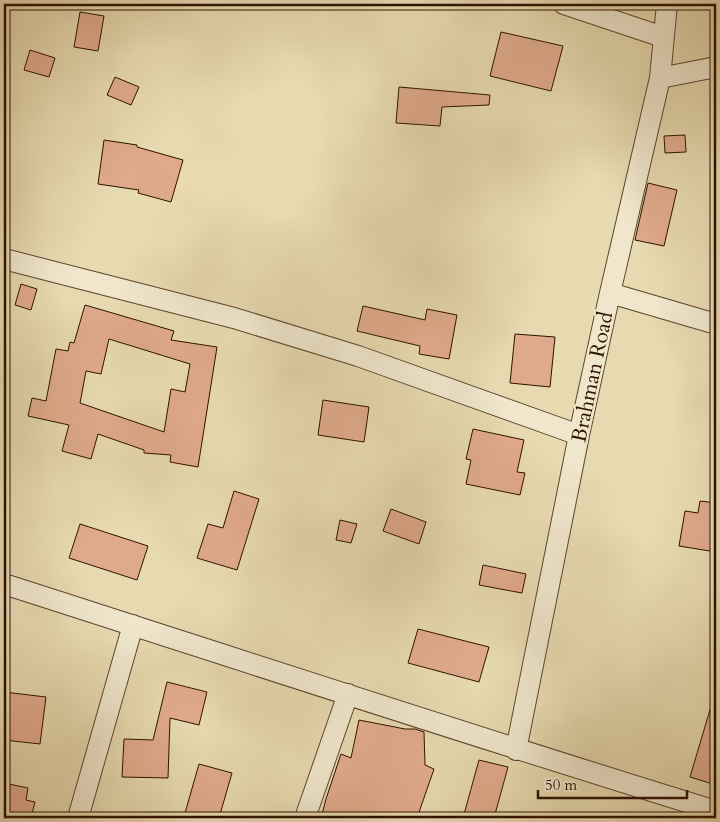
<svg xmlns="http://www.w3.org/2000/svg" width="720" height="822" viewBox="0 0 720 822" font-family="Cardo,serif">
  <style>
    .building { fill: #dfaa8c; stroke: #2e1200; fill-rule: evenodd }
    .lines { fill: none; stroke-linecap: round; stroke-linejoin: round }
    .minor-casing { stroke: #5c442c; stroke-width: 22 }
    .minor { stroke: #efe6cc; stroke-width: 20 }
    .labels { text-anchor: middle; stroke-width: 4.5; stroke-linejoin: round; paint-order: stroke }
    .street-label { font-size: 21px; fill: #2e1200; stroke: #efe6cc }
  </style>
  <rect width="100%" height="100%" fill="#e7d9b0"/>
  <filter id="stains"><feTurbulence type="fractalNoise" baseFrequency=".004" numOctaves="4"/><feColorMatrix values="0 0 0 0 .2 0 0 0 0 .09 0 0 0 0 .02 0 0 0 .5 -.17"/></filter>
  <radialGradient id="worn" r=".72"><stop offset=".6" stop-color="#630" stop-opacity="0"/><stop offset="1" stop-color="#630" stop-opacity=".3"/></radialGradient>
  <path class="building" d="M80 12 104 16 98 51 74 47Z
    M501 32 563 46 551 91 490 76Z
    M30 50 55 58 49 77 24 70Z
    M115 77 139 87 131 105 107 95Z
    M399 87 490 95 489 105 442 107 440 126 396 123Z
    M685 135 686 152 665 153 664 136Z
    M104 140 137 145V147L183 160 171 202 138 193 139 190 98 184Z
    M648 183 677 190 664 246 635 240Z
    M21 284 37 289 31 310 15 305Z
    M85 305 174 331 171 340 217 347 198 467 170 462 171 455 144 453V450L98 434 91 459 62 451 69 425 28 416 32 398 46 401 56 349 68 351 70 342 74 343ZM109 339 190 364 185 392 171 389 164 432 80 403 86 371 101 374Z
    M363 306 425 320 427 309 457 315 449 359 419 354 420 346 357 331Z
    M515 334 555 337 550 387 510 383Z
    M323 400 369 407 364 442 318 435Z
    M473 429 524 440 517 472 525 473 520 495 466 484 471 460 466 459Z
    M234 491 259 499 237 570 197 558 208 524 223 528Z
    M700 501 716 503V552L679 546 685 511 698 513Z
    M391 509 426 522 419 544 383 531Z
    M340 520 357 524 351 543 336 540Z
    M80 524 148 546 137 580 69 558Z
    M483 565 526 574 522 593 479 585Z
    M418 629 489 647 479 682 408 663Z
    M167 682 207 692 199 725 170 718 168 778 122 777 124 739 153 740Z
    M4 692 46 697 40 744 4 740Z
    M712 703H716V785L690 777Z
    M359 720 405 729H415L424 732 425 765 434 769 417 818H321L326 799 341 754 351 758Z
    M479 760 508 767 494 818H463Z
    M199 764 232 773 219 818H206L185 813Z
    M4 783 28 788 26 800 35 802 31 818H14L4 816Z"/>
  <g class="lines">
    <defs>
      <path id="minor" d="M564 4 663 37
        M660 78 716 67
        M4 259 234 318 358 356 579 435
        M610 293 716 324
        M4 584C241 660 478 738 716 811
        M516 750 579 435 610 293 660 78 667 4
        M78 818 133 625
        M305 818 348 694"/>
    </defs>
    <use href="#minor" class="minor-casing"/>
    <use href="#minor" class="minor"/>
  </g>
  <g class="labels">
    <g class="street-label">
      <text transform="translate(592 377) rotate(-78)" y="7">Brahman Road</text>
    </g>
  </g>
  <rect width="720" height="822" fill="none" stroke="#e7d9b0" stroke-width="20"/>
  <rect x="5" y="5" width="710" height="812" fill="none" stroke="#2e1200" stroke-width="2.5"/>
  <rect x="10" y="10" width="700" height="802" fill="none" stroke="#2e1200"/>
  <path d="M538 790v8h149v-8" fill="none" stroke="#2e1200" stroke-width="2.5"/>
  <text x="545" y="790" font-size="15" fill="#2e1200" stroke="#efe6cc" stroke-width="4" paint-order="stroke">50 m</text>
  <rect width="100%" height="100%" filter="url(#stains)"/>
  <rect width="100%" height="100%" fill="url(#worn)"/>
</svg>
